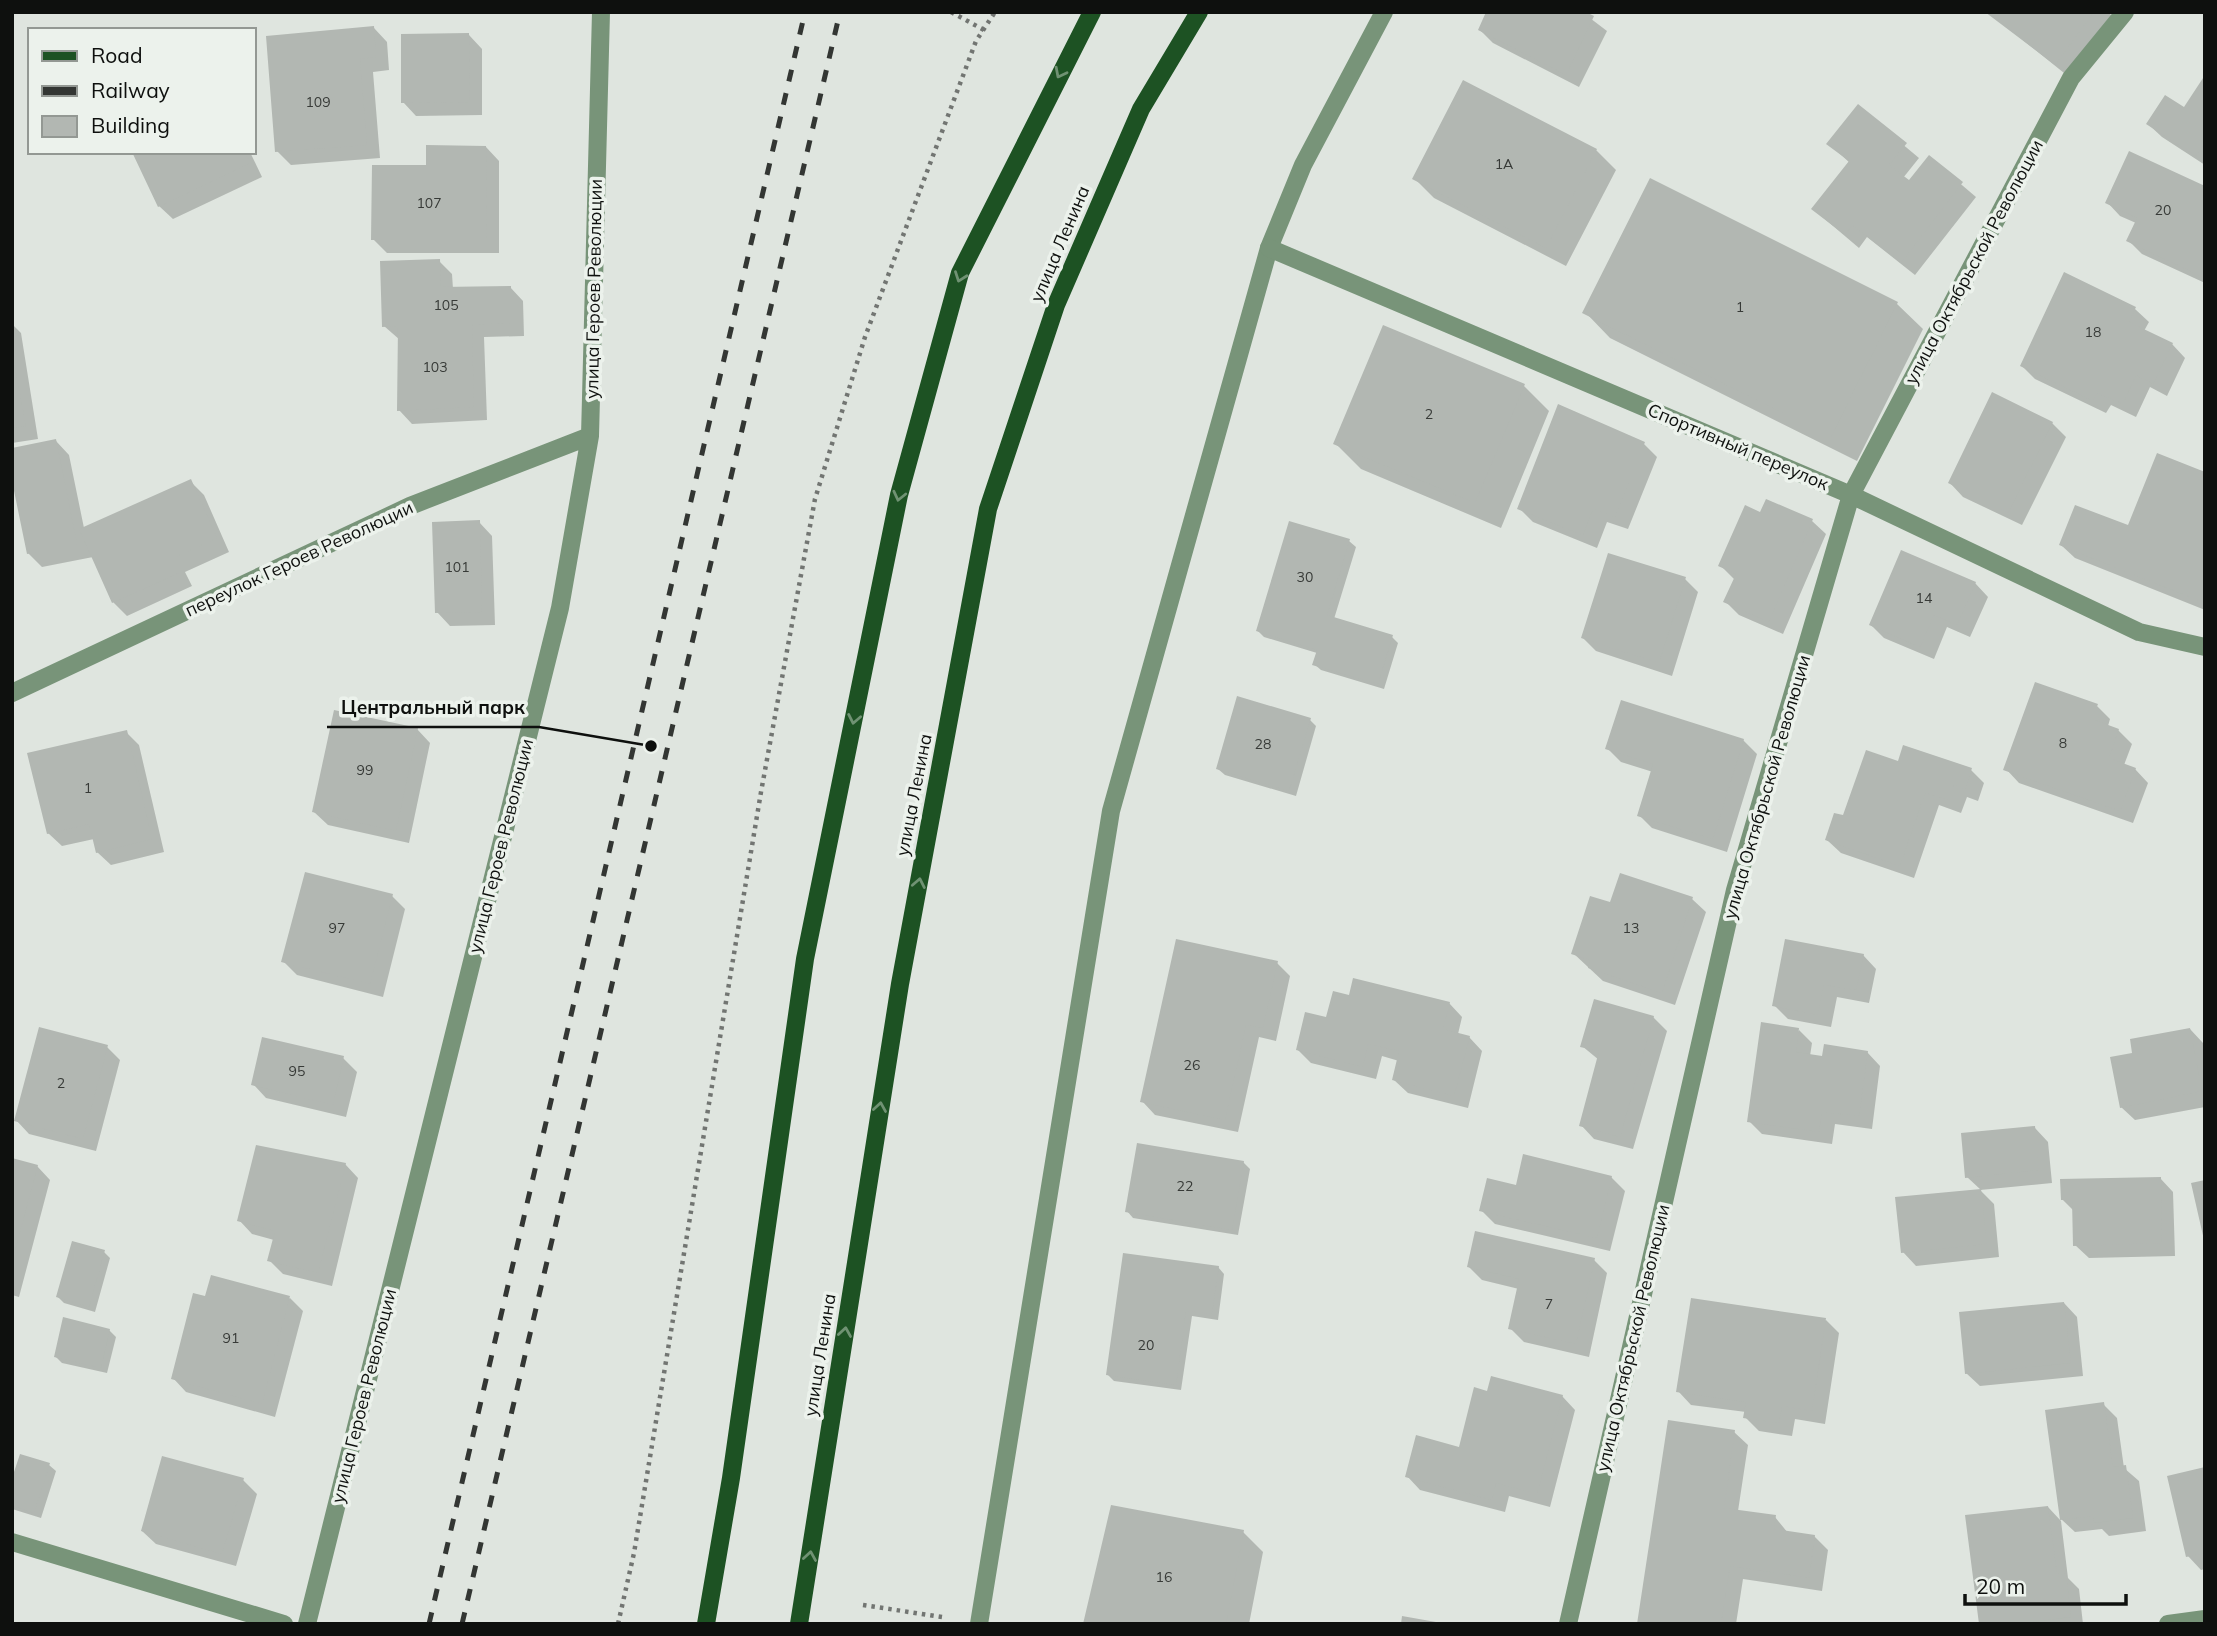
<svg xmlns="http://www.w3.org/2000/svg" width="2217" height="1636" viewBox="0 0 2217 1636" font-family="Mulish,sans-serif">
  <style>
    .shadow { fill: #0003 }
    .building { fill: #b2b7b2 }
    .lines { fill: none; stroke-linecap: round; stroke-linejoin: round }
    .path { stroke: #727572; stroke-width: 4.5; stroke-dasharray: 3.5 5; stroke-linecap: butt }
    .service { stroke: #789479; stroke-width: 18 }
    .minor { stroke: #789479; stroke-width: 18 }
    .primary { stroke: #1d5223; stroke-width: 18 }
    .rail { stroke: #333633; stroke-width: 5; stroke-dasharray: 12 12; stroke-linecap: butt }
    .oneway { stroke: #709273 }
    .labels { text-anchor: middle; stroke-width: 7; stroke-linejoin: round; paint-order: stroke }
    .number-label { font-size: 14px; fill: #373a37 }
    .street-label { font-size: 18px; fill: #0e100e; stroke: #ecf2ec }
    .leader { fill: none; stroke: #0e100e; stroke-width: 2.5 }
    .callout-dot { fill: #0e100e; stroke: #ecf2ec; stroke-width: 2.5 }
    .callout-label { font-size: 19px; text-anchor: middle; font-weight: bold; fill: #0e100e; stroke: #ecf2ec; stroke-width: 7; stroke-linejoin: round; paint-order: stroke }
  </style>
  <rect width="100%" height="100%" fill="#dfe5df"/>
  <path class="shadow" d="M1582 12 1607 31 1579 87 1493 43 1480 30Z
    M1988 12H2108L2113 17 2069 77Z
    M374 28 387 42 389 70 373 72 380 158 291 165 277 151Z
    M469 35 482 49V115L416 116 403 102Z
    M2205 78V165L2162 137 2148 124 2185 110Z
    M1858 107 1919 158 1903 178 1909 183 1929 157 1976 197 1915 275 1867 237 1859 248 1813 209 1850 163 1828 143Z
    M486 147 499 161V253H387L373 239Z
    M1596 150 1616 170 1566 266 1434 198 1414 178Z
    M134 152H250L262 177 173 219 159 206Z
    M1651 180 1897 304 1923 329 1857 461 1610 338 1585 312Z
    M2205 188V283L2142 254 2128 240 2136 223 2120 216 2107 202Z
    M439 261 452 274 453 289 510 287 523 301 524 336 484 337 487 420 412 424 399 410 400 340 384 326Z
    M2135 309 2149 322 2144 331 2172 344 2185 358 2167 396 2150 387 2136 417 2111 405 2106 413 2035 379 2022 366Z
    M12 324 21 333 38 439 12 443Z
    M1524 386 1549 411 1501 528 1361 469 1335 443Z
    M2052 423 2066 437 2022 525 1963 497 1950 483Z
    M56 441 69 455 84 528 190 481 204 495 229 552 185 572 192 586 127 616 113 602 93 557 42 567 28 553Z
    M1644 444 1657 457 1628 529 1607 522 1597 548 1533 522 1519 508Z
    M2205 474V610L2075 558 2061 545 2129 528Z
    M1767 501 1812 521 1826 534 1783 634 1739 615 1725 601 1735 580 1721 566 1761 514Z
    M479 522 492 536 495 625 450 626 437 612Z
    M1349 541 1356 547 1334 619 1392 637 1398 643 1384 689 1321 670 1314 664 1317 653 1264 637 1258 631Z
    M1685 579 1698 592 1672 676 1596 651 1583 638Z
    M1975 583 1988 597 1970 637 1947 627 1934 659 1884 638 1871 625Z
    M2097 706 2110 719 2108 726 2118 730 2132 744 2124 765 2135 769 2148 783 2133 823 2019 783 2006 769Z
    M1310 720 1316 726 1296 796 1225 775 1218 769Z
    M417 729 430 743 409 843 328 825 314 812Z
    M126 732 139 745 164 852 111 865 97 852 94 839 62 846 48 833Z
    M1743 740 1757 754 1727 852 1652 828 1639 815 1653 772 1621 762 1607 748Z
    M1899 763 1971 770 1984 783 1978 801 1967 797 1961 813 1939 805 1914 878 1841 853 1827 840 1844 818Z
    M392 896 405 909 383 997 297 975 283 961Z
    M1692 899 1706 912 1675 1005 1603 981 1573 953 1611 905Z
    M1863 955 1876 969 1869 1003 1837 997 1831 1027 1788 1019 1774 1005Z
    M1277 963 1290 976 1276 1041 1259 1037 1238 1132 1155 1115 1142 1101Z
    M1350 997 1449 1003 1462 1017 1458 1034 1469 1037 1482 1051 1468 1108 1408 1093 1394 1080 1399 1061 1382 1056 1376 1079 1311 1063 1298 1050Z
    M1653 1017 1667 1031 1633 1149 1594 1139 1581 1125 1599 1060 1582 1046Z
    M2190 1029 2203 1043 2205 1107 2135 1120 2121 1107 2134 1055Z
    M1799 1030 1812 1043 1810 1056 1824 1058 1867 1052 1880 1066 1872 1129 1835 1124 1832 1144 1762 1134 1749 1121Z
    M107 1047 120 1060 96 1151 29 1134 16 1120Z
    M343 1058 357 1072 346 1117 266 1098 253 1084Z
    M2035 1128 2048 1142 2052 1183 1980 1190 1994 1204 1999 1257 1916 1266 1903 1252 1981 1190 1967 1177Z
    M12 1161 37 1166 50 1180 19 1297 12 1295Z
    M1243 1162 1250 1169 1238 1235 1133 1218 1127 1211Z
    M345 1164 358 1178 332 1286 283 1274 269 1260 274 1240 252 1234 239 1220Z
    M1611 1177 1625 1191 1610 1251 1495 1224 1481 1210 1518 1187Z
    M2160 1178 2173 1192 2175 1256 2089 1258 2075 1245 2074 1211 2062 1199Z
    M104 1252 110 1258 95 1312 64 1303 58 1297Z
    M1594 1260 1607 1273 1589 1357 1524 1342 1510 1328 1519 1289 1482 1280 1469 1267Z
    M1218 1267 1224 1274 1218 1320 1192 1316 1181 1390 1114 1381 1108 1375Z
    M290 1298 303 1311 275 1417 186 1392 173 1378Z
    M2064 1303 2077 1317 2083 1376 1980 1386 1966 1373Z
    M1826 1320 1839 1333 1825 1424 1795 1419 1792 1436 1759 1431 1745 1417 1746 1412 1691 1405 1678 1391Z
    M109 1330 116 1337 107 1373 62 1363 55 1356Z
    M1488 1393 1562 1396 1575 1410 1550 1507 1509 1496 1505 1512 1420 1490 1407 1476 1461 1449Z
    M2103 1404 2117 1418 2124 1468 2139 1481 2146 1531 2109 1536 2102 1529 2075 1532 2061 1519Z
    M1734 1432 1748 1445 1738 1511 1775 1517 1788 1533 1814 1536 1828 1550 1822 1591 1743 1579 1736 1624H1639Z
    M49 1465 56 1471 41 1518 12 1509V1483Z
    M2205 1469V1569L2201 1570 2188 1556Z
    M243 1480 257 1494 236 1566 156 1544 142 1531Z
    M2048 1507 2061 1521 2068 1578 2079 1589 2083 1624H1980Z
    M1243 1532 1263 1552 1249 1624H1085Z"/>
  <path class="building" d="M1486 12H1586L1594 16 1566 75 1478 30Z
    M1985 12H2094L2055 65Z
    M374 26 376 57 360 59 367 145 275 152 266 36Z
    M469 33 470 102 401 103V34Z
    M2205 75V143L2196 156 2146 124 2165 95 2184 107Z
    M1463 80 1597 149 1546 248 1412 179Z
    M1858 104 1907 143 1889 165 1909 180 1929 155 1963 182 1901 263 1852 225 1845 235 1811 209 1849 161 1826 144Z
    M426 145 486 146 487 240H371L372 165H426Z
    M2129 151 2205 186V278L2126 241 2137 218 2105 203Z
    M132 152H245L250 163 158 207Z
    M1650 178 1898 302 1831 437 1582 313Z
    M440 259 441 287 511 286V323L472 325 474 407 397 411 398 326 382 327 380 261Z
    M2064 272 2136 307 2129 322 2173 343 2153 384 2136 375 2123 404 2097 393 2093 401 2020 366Z
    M1383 325 1525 384 1475 503 1333 444Z
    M12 352 26 426 12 428Z
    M1992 392 2053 422 2008 513 1948 483Z
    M1558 404 1645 442 1615 517 1593 509 1583 535 1517 509Z
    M56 439 77 544 27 554 12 481V448Z
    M2157 453 2205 472V603L2059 545 2075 505 2128 525Z
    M191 479 217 538 173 558 179 573 112 603 79 529Z
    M1766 499 1813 519 1769 622 1723 602 1736 574 1718 566 1745 505 1760 512Z
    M480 520 482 612 435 613 432 522Z
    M1289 521 1350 539 1327 615 1393 635 1378 684 1312 665 1317 650 1256 631Z
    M1901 550 1976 582 1957 625 1934 615 1920 647 1869 625Z
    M1608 553 1686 577 1659 663 1581 638Z
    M2035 682 2098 704 2092 719 2119 729 2109 758 2136 768 2120 811 2003 770Z
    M1237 696 1311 718 1289 791 1216 769Z
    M1621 700 1744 739 1713 839 1637 816 1653 764 1605 749Z
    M334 710 418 728 396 831 312 812Z
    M127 730 152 839 96 853 89 824 47 834 27 753Z
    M1903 745 1972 768 1965 789 1954 785 1948 800 1925 793 1900 866 1825 840 1834 813 1843 815 1866 750 1898 761Z
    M305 872 393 894 370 984 281 962Z
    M1620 873 1693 897 1662 993 1588 968 1590 960 1571 954 1590 896 1610 902Z
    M1176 939 1278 961 1263 1028 1246 1025 1225 1120 1140 1102Z
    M1785 939 1864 954 1856 990 1824 985 1818 1015 1772 1006Z
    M1353 978 1450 1002 1443 1029 1470 1036 1454 1096 1392 1080 1399 1051 1368 1044 1363 1067 1296 1050 1305 1012 1326 1017 1333 991 1349 995Z
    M1594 999 1654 1016 1620 1137 1579 1126 1599 1051 1580 1047Z
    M1761 1022 1799 1028 1796 1052 1822 1056 1824 1044 1868 1051 1859 1116 1822 1112 1819 1132 1747 1122Z
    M39 1027 108 1045 83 1139 14 1121Z
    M2190 1028 2202 1091 2120 1108 2110 1057 2132 1053 2130 1039Z
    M262 1037 344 1056 333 1105 251 1085Z
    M2035 1126 2039 1170 1965 1178 1961 1133Z
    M1137 1143 1244 1161 1232 1230 1125 1212Z
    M256 1145 346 1163 318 1273 267 1261 275 1231 237 1221Z
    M1523 1154 1612 1176 1597 1238 1479 1211 1487 1178 1516 1185Z
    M12 1158 38 1165 13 1258H12Z
    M2161 1177 2162 1243 2073 1246 2072 1200H2061L2060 1179Z
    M2205 1180V1240H2204L2191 1183Z
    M1981 1189 1987 1244 1901 1253 1895 1197Z
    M1475 1231 1595 1258 1576 1344 1508 1329 1519 1279 1467 1267Z
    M72 1241 105 1250 89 1307 56 1297Z
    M1123 1253 1219 1266 1212 1314 1186 1311 1176 1385 1106 1375Z
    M211 1275 290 1296 262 1404 171 1379 193 1293 205 1296Z
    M1691 1298 1826 1318 1812 1411 1782 1406 1779 1423 1743 1418 1746 1402 1676 1392Z
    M2064 1302 2071 1363 1965 1374 1959 1312Z
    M63 1317 110 1329 101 1368 54 1357Z
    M1491 1376 1563 1395 1537 1494 1496 1483 1492 1500 1405 1477 1416 1435 1459 1447 1474 1387 1487 1391Z
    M2104 1402 2113 1467 2126 1465 2133 1518 2094 1523 2093 1516 2060 1520 2045 1410Z
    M1668 1420 1735 1430 1724 1508 1776 1515 1774 1529 1815 1535 1809 1578 1730 1566 1721 1624H1637Z
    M20 1454 50 1463 34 1513 12 1506V1478Z
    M162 1456 244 1478 222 1554 141 1531Z
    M2205 1467V1553L2186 1557 2167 1476Z
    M1111 1505 1244 1530 1226 1624H1083Z
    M2048 1506 2057 1574 2066 1573 2071 1617 2017 1624H1979L1965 1515Z
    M1402 1616 1436 1622V1624H1401Z"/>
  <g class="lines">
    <path class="path" d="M951 12 984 30
      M863 1605 942 1617
      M618 1624 634 1553 761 792 815 499 865 337 976 41 995 12"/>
    <path class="service" d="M979 1624 1111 811 1269 248 1303 165 1384 12
      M2168 1624 2205 1619"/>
    <path class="minor" d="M1269 248 1851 495 2139 632 2205 647
      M12 693 410 506 590 436
      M12 1542 284 1624
      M307 1624 560 608 590 436 601 12
      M1568 1624 1735 890 1851 495 2071 78 2125 12"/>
    <path class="primary" d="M706 1624 731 1478 805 959 899 495 960 273 1092 12
      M799 1624 900 984 988 509 1056 305 1141 109 1199 12"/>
    <path class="rail" d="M429 1624 805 12
      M462 1624 840 12"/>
  </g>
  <defs><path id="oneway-chevron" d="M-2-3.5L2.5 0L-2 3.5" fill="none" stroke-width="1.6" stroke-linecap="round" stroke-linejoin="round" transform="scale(1.75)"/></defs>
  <g class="oneway">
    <use href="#oneway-chevron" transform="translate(1060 73) rotate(117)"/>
    <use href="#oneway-chevron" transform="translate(960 277) rotate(110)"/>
    <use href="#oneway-chevron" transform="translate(899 496) rotate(103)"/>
    <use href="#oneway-chevron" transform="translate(854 719) rotate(101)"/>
    <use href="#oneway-chevron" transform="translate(919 883) rotate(-79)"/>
    <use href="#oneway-chevron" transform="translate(880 1107) rotate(-81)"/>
    <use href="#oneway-chevron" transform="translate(845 1332) rotate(-81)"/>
    <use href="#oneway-chevron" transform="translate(810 1556) rotate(-81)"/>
  </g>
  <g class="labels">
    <g class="number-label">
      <text x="318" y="107">109</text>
      <text x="1504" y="169">1А</text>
      <text x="429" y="208">107</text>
      <text x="2163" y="215">20</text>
      <text x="446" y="310">105</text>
      <text x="1740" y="312">1</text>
      <text x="2093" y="337">18</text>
      <text x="435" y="372">103</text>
      <text x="1429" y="419">2</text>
      <text x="457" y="572">101</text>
      <text x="1305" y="582">30</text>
      <text x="1924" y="603">14</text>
      <text x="2063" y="748">8</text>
      <text x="1263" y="749">28</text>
      <text x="365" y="775">99</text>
      <text x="88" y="793">1</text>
      <text x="337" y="933">97</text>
      <text x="1631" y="933">13</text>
      <text x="1192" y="1070">26</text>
      <text x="297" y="1076">95</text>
      <text x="61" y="1088">2</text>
      <text x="1185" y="1191">22</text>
      <text x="1549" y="1309">7</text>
      <text x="231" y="1343">91</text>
      <text x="1146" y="1350">20</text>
      <text x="1164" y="1582">16</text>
    </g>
    <g class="street-label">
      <text transform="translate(1060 244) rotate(-67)" y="6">улица Ленина</text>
      <text transform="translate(1974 262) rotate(-62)" y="6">улица Октябрьской Революции</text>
      <text transform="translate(594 289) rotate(-89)" y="6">улица Героев Революции</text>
      <text transform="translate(1738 447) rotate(23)" y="6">Спортивный переулок</text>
      <text transform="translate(299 559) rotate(-25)" y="6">переулок Героев Революции</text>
      <text transform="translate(1767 787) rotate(-74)" y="6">улица Октябрьской Революции</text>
      <text transform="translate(914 795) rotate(-79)" y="6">улица Ленина</text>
      <text transform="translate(501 846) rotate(-76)" y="6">улица Героев Революции</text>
      <text transform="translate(1633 1338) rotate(-77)" y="6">улица Октябрьской Революции</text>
      <text transform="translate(820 1355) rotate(-81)" y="6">улица Ленина</text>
      <text transform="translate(364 1396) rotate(-76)" y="6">улица Героев Революции</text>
    </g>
  </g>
  <path class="leader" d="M651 746L539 727H327"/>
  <circle class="callout-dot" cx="651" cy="746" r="7"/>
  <g class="callout-label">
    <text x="433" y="714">Центральный парк</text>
  </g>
  <rect width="2217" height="1636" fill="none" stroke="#0e100e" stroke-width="28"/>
  <rect x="28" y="28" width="228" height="126" fill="#ecf2ec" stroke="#939893" stroke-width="2"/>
  <rect x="42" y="51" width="35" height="10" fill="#1d5223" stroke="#939893" stroke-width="2"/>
  <text x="91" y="63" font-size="21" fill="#0e100e">Road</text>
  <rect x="42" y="86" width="35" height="10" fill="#333633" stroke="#939893" stroke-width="2"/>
  <text x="91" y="98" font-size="21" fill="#0e100e">Railway</text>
  <rect x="42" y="116" width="35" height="21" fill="#b2b7b2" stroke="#939893" stroke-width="2"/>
  <text x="91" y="133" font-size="21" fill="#0e100e">Building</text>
  <path d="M1965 1594v10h161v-10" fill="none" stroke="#0e100e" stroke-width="3.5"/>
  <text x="1976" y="1594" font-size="21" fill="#0e100e" stroke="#ecf2ec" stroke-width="5" paint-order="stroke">20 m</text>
</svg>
